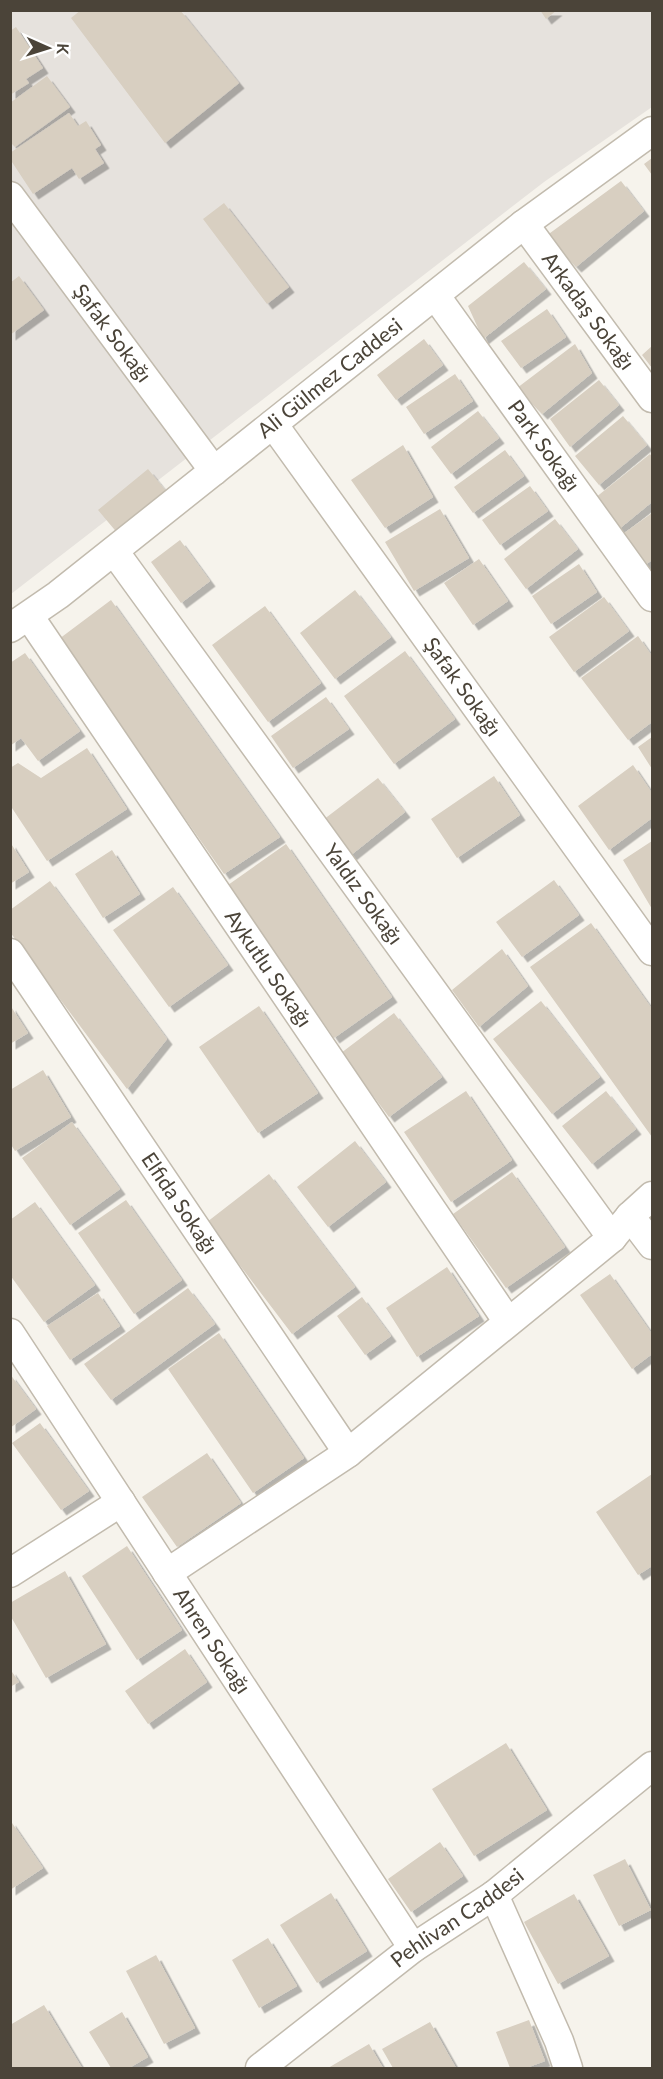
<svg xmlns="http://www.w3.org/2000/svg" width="663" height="2079" viewBox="0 0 663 2079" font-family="Lato,sans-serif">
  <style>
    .industrial { fill: #e6e2dd }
    .building { fill: #d8cfc1; filter: url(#shadow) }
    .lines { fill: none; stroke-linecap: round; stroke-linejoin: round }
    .minor-casing { stroke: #c2bbae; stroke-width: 31 }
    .minor { stroke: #fff; stroke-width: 28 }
    .labels { text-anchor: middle; stroke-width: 6; stroke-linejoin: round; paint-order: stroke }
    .street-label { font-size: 21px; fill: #4b4439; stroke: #fff }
  </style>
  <defs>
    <filter id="shadow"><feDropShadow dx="5.5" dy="5.5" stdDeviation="0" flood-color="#0004"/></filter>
  </defs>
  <rect width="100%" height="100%" fill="#f6f3ec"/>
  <path class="industrial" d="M11 11H652V107L544 182 11 594Z"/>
  <path class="building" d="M81 10H180L239 83 165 143 71 18Z
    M540 10H557L546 19Z
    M16 27 43 68 26 79 29 83 10 95V31Z
    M47 76 70 107 15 147 10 142V103Z
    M69 113 78 126 86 121 101 145 95 149 104 163 79 179 72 168 33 194 10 159V153Z
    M652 158V175L644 164Z
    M621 181 644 211 576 267 546 236Z
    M224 203 289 287 267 304 203 219Z
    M524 262 546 289 483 339 468 306Z
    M19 276 44 310 10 335V283Z
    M547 309 566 337 521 368 501 341Z
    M424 339 443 365 396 400 377 375Z
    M575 344 592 373 542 414 517 388Z
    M652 346V368L642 355Z
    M455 374 473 401 424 434 406 407Z
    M599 380 619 405 570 447 550 419Z
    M478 411 499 438 451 474 431 447Z
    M623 416 647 445 599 485 575 456Z
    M403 445 433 497 385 528 351 480Z
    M505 450 524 476 473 513 454 487Z
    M650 454 652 457V502L619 529 595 498Z
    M148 469 170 496 125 542 98 510Z
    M530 486 548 511 500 545 482 520Z
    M440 509 469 558 414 591 385 542Z
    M652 513V560L645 565 623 534Z
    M555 519 578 549 526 589 504 559Z
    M180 540 210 581 181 603 151 562Z
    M479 559 508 601 473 625 444 583Z
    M579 564 597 592 551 624 532 596Z
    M355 590 391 637 335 679 300 633Z
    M604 597 629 631 574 672 549 637Z
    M111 600 280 837 224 874 59 639Z
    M265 606 321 683 268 722 212 645Z
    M638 636 652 656V722L628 740 581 678Z
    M405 651 455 719 394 764 344 696Z
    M25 653 80 731 38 761 21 738 10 746V663Z
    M326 697 349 729 293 768 271 736Z
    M652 737V769L638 747Z
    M87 748 127 809 47 861 10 805V768L18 763 41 778Z
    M633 765 652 793V818L609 850 578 806Z
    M494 776 520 815 457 858 431 819Z
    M378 778 405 812 351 855 323 820Z
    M652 841V909L623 860Z
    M10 842 29 872 10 884Z
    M286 844 392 997 334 1038 228 885Z
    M112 850 140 894 103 918 75 874Z
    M554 880 579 915 522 957 496 922Z
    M50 881 167 1039 127 1089 10 932V910Z
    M173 887 228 965 169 1007 113 930Z
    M591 923 652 1009V1137L530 967Z
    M502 949 528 986 479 1027 452 990Z
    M541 1001 600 1077 552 1114 493 1039Z
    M10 1005 28 1033 10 1044Z
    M259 1006 318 1093 258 1133 199 1047Z
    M394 1013 442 1077 389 1117 341 1053Z
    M43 1070 71 1117 15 1151 10 1143V1090Z
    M466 1091 512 1160 451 1202 404 1132Z
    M606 1091 636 1129 592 1164 562 1126Z
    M72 1122 120 1189 70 1225 22 1158Z
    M355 1141 386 1182 328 1227 297 1187Z
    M512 1172 565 1247 506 1288 453 1214Z
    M269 1174 355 1287 292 1334 207 1222Z
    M126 1200 182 1280 134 1314 78 1233Z
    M35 1202 95 1285 44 1322 10 1275V1220Z
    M447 1267 479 1316 417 1357 386 1308Z
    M610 1274 652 1334V1354L632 1369 580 1295Z
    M188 1288 215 1324 111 1400 84 1364Z
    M98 1293 120 1326 70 1360 47 1326Z
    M362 1297 391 1336 365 1355 337 1316Z
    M219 1333 304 1458 253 1493 168 1369Z
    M10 1374 36 1409 10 1428Z
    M40 1423 89 1491 61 1510 12 1443Z
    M207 1453 241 1503 177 1547 142 1497Z
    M652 1474V1566L638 1575 596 1512Z
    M127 1546 182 1630 137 1660 82 1576Z
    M65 1571 106 1644 46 1678 10 1615V1603Z
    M185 1649 207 1682 148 1724 125 1691Z
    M10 1669 19 1682 10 1687Z
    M506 1743 547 1810 474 1856 432 1789Z
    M10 1820 43 1868 10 1890Z
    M440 1842 463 1876 411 1912 388 1879Z
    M625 1859 651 1910 619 1926 593 1875Z
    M331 1893 367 1951 317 1983 280 1925Z
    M574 1894 609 1956 558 1984 524 1922Z
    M268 1938 297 1986 259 2008 232 1960Z
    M156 1955 195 2028 164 2044 126 1971Z
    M44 2005 82 2068H13L10 2065V2025Z
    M122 2012 148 2057 129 2068H111L89 2032Z
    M529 2020 545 2061 526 2068H510L496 2032Z
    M430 2022 456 2068H393L382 2049Z
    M369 2044 383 2068H328Z"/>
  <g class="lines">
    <defs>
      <g id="minor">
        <path id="s1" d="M10 196 214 471"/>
        <path id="s2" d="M524 224 652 398"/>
        <path id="s3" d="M435 295 652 597"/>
        <path id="s4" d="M273 424 652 951"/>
        <path id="s5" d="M114 551 612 1238"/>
        <path id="s6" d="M29 616 508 1322"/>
        <path id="s7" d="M10 628 58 595 524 224 652 131"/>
        <path id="s8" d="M10 953 348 1453"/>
        <path d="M630 1216 652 1245"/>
        <path id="s9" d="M10 1333 413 1948"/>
        <path d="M10 1573 121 1502"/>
        <path d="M167 1573 348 1453 612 1238 630 1216 652 1196"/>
        <path d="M494 1895 559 2041 568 2068"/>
        <path id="s10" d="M260 2068 413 1948 494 1895 652 1766"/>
      </g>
    </defs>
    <use href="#minor" class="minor-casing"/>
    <use href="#minor" class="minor"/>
  </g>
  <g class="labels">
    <g class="street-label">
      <text dy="7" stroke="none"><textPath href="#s2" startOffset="108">Arkadaş Sokağı</textPath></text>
      <text dy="7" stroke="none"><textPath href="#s1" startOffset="171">Şafak Sokağı</textPath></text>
      <text dy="7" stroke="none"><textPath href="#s7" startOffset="406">Ali Gülmez Caddesi</textPath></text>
      <text dy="7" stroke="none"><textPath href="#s3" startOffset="186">Park Sokağı</textPath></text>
      <text dy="7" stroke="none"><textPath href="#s4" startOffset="324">Şafak Sokağı</textPath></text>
      <text dy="7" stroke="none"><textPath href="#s5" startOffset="424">Yaldız Sokağı</textPath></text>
      <text dy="7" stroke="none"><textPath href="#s6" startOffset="426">Aykutlu Sokağı</textPath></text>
      <text dy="7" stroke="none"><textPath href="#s8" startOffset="302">Elfida Sokağı</textPath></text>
      <text dy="7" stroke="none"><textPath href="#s9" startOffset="368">Ahren Sokağı</textPath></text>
      <text dy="7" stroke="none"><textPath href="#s10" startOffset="248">Pehlivan Caddesi</textPath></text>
    </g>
  </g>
  <rect width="663" height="2079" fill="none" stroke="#4b4439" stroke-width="24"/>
  <g transform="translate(48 48) rotate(93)" stroke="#ffffff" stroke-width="4.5" paint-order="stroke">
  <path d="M0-4.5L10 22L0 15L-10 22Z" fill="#4b4439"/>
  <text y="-9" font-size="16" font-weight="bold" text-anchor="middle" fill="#4b4439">K</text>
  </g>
</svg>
